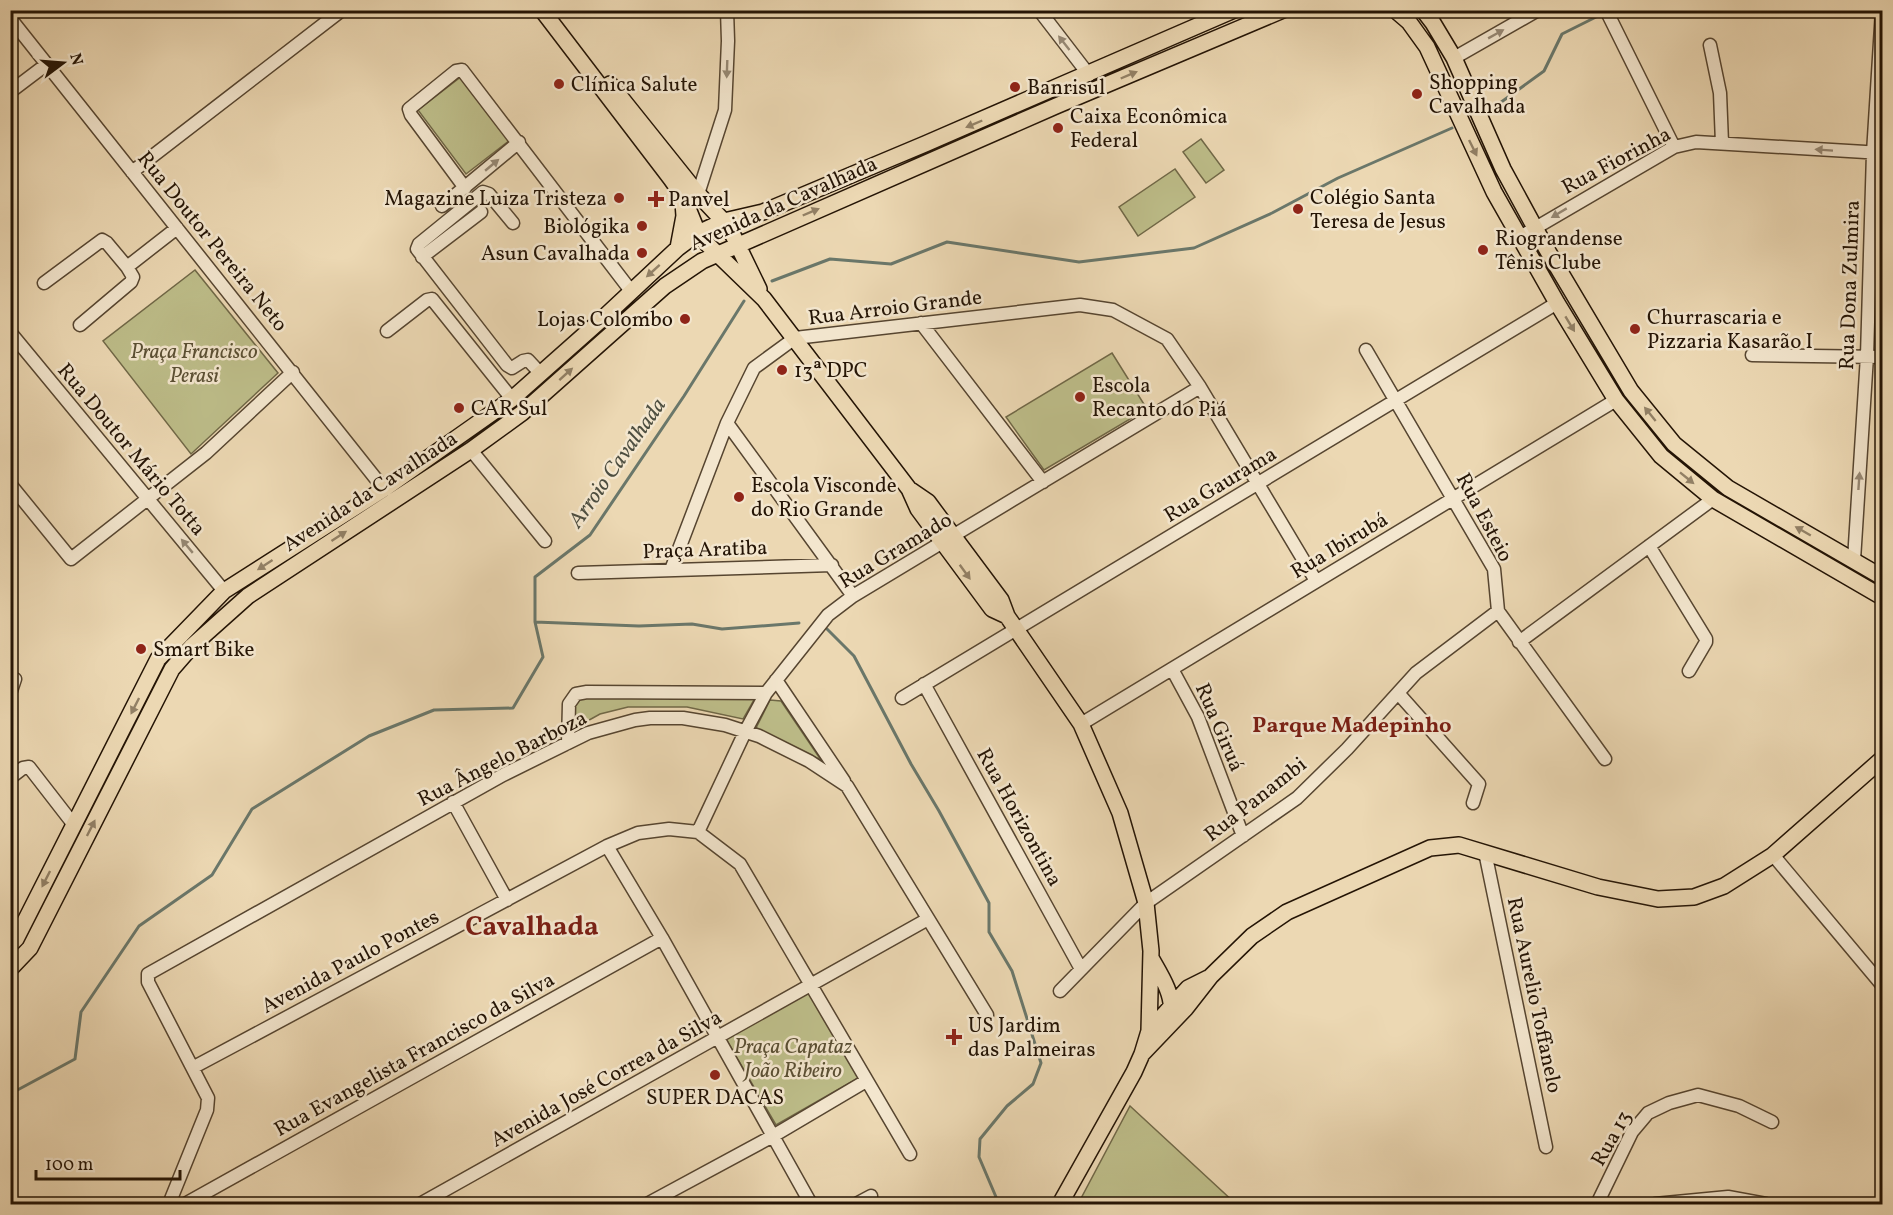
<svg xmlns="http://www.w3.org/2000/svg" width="1893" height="1215" viewBox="0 0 1893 1215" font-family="Vollkorn,serif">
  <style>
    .green { fill: #bdbd89; stroke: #706847; stroke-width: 1.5 }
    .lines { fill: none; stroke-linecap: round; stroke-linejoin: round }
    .stream { stroke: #6a776a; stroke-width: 3 }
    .minor-casing { stroke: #564530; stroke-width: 15 }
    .major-casing { stroke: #241405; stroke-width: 18 }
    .minor { stroke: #f3e6ce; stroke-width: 12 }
    .major { stroke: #ecd8b3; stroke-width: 15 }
    .oneway { fill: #968874 }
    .oneway2 { fill: #928065 }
    .poi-dot { fill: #8f2418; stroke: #f3e6ce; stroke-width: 2 }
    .labels { text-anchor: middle; stroke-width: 5; stroke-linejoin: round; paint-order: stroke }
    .poi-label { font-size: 21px; fill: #241405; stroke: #f3e6ce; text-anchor: start }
    .street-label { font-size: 21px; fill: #241405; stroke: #f3e6ce }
    .park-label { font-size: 21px; font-style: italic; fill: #5a4f33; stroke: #f3e6ce }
    .water-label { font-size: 22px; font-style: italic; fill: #4d4e40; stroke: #f3e6ce }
    .neighbourhood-label { font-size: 22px; font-weight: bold; fill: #7a1f14; stroke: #f3e6ce }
    .district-label { font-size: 27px; font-weight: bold; fill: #7a1f14; stroke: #f3e6ce }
  </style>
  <rect width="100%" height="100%" fill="#ecd8b3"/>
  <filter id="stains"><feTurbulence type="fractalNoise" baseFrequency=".00333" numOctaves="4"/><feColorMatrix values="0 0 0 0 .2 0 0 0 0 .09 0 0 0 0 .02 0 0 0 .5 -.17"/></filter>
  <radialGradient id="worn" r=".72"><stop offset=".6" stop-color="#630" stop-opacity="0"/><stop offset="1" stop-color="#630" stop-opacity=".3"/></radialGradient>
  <path class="green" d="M462 76 510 140 466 174 418 110Z
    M1201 139 1224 170 1206 183 1183 152Z
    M1175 169 1195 197 1138 236 1119 207Z
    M195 270 278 373 191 454 103 341Z
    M1112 353 1147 409 1044 470 1006 417Z
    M586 697 755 698 743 719 687 707H628L600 714 573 729 571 708 577 699Z
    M770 700 781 701 821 760 756 728Z
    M810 990 860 1077 776 1125 726 1039Z
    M1130 1106 1236 1204H1078Z"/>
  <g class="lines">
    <path class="stream" d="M1493 108 1544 71 1562 34 1598 16
      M772 281 830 259 891 264 947 242 1079 262 1194 248 1272 213 1338 178 1452 128
      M535 622 639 626 692 624 722 629 799 623
      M827 629 854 656 911 764 939 811 989 903V932L1012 971 1041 1063 1033 1084 1007 1106 980 1139 979 1157 999 1204
      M10 1094 75 1059 81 1012 139 926 212 875 252 809 369 736 434 710 513 708 543 657 535 622V577L590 535 684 396 744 301"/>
    <defs>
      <path id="minor" d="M1039 10 1089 75
        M1606 10 1674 147
        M10 18 384 489
        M1710 45 1720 93 1722 143
        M1454 58 1538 10
        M10 92 47 64
        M132 172 342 10
        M465 188 411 115 409 109 456 71 462 70 631 291
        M698 194 725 110 728 41 727 10
        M442 206 519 142
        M513 223 489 194 483 192 419 244 417 249 507 365 512 368 523 361 528 360 541 374
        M1520 237 1674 147 1696 142 1882 153
        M422 257 481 212
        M44 283 102 240 107 243 127 267 177 228
        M921 323 1043 482
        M80 325 131 282 133 277 127 267
        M387 331 427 300 432 299 512 399
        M10 332 224 591
        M1366 350 1494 569 1498 611 1605 759
        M1752 355 1882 357
        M727 423 853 596
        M471 450 545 541
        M10 484 71 559 206 453 293 372
        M1649 546 1706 639V642L1689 671
        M1854 560 1867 356 1873 153 1882 10
        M671 570 727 423 754 368 795 338 1080 305 1113 310 1167 339 1200 387 1316 581
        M578 573 832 565
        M1519 642 1713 499
        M1172 669 1198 717 1243 836
        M776 680 844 781
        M924 684 1081 969
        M1398 693 1479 784 1473 803
        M10 694 15 679
        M902 698 1557 303
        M1081 724 1616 400
        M568 743 569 704 576 694 587 692 766 693
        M10 778 23 768 29 767 74 825
        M453 802 507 900
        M698 832 745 732 766 693 828 615 853 596 1200 387
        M607 846 662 938 811 1204
        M1485 852 1546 1147
        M1773 855 1882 985
        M1060 991 1146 903 1297 798 1347 749 1416 673 1498 611
        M194 1067 607 846 638 833 669 829 698 832 740 864 910 1154
        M169 1204 207 1110 208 1098 148 982V974L503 775 588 733 635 720 650 718H683L725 725 759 736 809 761 847 786 987 1015
        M185 1204 662 938
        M420 1204 928 919
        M647 1204 773 1136 866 1081
        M856 1204 871 1196
        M1597 1204 1632 1132 1648 1113 1669 1103 1698 1095 1739 1106 1772 1122
        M1655 1204 1728 1197 1766 1204"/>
      <path id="major" d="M542 10 671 179 683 196 698 233 704 241 764 299 909 489 918 509 992 609 1007 616
        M1395 10 1409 22 1427 47 1494 192 1557 303 1616 400 1661 456 1713 499 1882 597
        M1423 10 1433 23 1454 58 1503 169 1546 248 1631 391 1674 444 1728 488 1882 577
        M610 84 698 194 729 227 759 289
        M678 248 684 216 683 202
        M909 489 928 502 1001 600 1007 616 1081 724 1120 813 1146 903 1151 951 1149 1031
        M10 945 16 939 158 659 224 591 384 489 512 399 601 320 678 248 698 233 724 221 763 212 925 144 1234 10
        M1151 958C1160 974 1174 995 1171 1013
        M10 969 30 948 172 669 192 646 248 596 471 450 522 413 665 286 702 261 1056 106 1283 10
        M1142 1054 1186 1008 1211 976 1252 936 1287 912 1430 848 1459 845 1598 887 1658 899 1694 897 1724 886 1773 855 1882 759
        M1060 1204 1134 1072 1142 1054 1149 1031 1188 988 1208 978"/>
    </defs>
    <use href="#minor" class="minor-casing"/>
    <use href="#major" class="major-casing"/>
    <use href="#minor" class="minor"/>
    <use href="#major" class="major"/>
  </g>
  <defs><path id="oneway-solid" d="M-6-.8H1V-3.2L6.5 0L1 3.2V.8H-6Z" transform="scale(1.5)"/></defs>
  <g class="oneway">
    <use href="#oneway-solid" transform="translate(1496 34) rotate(-29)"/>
    <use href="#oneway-solid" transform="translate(1064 43) rotate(-128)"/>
    <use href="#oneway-solid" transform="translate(727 69) rotate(92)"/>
    <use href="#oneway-solid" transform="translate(1824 150) rotate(-176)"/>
    <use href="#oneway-solid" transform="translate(492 165) rotate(-40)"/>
    <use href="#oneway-solid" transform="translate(1559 213) rotate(149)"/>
    <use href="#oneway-solid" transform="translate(1859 481) rotate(-86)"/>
    <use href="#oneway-solid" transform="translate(187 546) rotate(-130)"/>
  </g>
  <g class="oneway2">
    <use href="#oneway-solid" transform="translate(1129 75) rotate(-23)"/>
    <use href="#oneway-solid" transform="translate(974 124) rotate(157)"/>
    <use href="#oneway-solid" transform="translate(1473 148) rotate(64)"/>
    <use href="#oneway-solid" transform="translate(811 212) rotate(-23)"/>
    <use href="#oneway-solid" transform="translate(653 271) rotate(138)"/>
    <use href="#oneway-solid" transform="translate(1570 324) rotate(59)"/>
    <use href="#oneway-solid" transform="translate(566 374) rotate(-42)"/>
    <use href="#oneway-solid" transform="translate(1650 414) rotate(-129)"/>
    <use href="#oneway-solid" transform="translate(1687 478) rotate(39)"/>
    <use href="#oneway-solid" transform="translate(1803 531) rotate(-150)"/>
    <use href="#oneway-solid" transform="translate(339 536) rotate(-33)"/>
    <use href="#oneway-solid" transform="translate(265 565) rotate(147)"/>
    <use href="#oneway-solid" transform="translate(965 572) rotate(54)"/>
    <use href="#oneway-solid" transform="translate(135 706) rotate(117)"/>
    <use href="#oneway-solid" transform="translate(91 828) rotate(-63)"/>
    <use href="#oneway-solid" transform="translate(46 879) rotate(117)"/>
  </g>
  <g class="poi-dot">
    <circle cx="559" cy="84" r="6"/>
    <circle cx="1015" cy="87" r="6"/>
    <circle cx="1417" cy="94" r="6"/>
    <circle cx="1058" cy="128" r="6"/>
    <circle cx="619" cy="198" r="6"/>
    <path d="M653 190h6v6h6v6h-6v6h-6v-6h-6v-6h6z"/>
    <circle cx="1298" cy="209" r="6"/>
    <circle cx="642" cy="226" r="6"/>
    <circle cx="1483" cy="250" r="6"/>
    <circle cx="642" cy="253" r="6"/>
    <circle cx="685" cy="319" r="6"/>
    <circle cx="1635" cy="329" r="6"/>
    <circle cx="782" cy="370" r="6"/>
    <circle cx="1080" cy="397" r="6"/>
    <circle cx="459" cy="408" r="6"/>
    <circle cx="739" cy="497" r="6"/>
    <circle cx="141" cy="649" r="6"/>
    <path d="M951 1028h6v6h6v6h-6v6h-6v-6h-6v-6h6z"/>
    <circle cx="715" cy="1075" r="6"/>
  </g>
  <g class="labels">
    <g class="poi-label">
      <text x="1429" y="89">Shopping<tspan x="1429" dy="24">Cavalhada</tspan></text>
      <text x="571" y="91">Clínica Salute</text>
      <text x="1027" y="94">Banrisul</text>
      <text x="1070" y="123">Caixa Econômica<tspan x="1070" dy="24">Federal</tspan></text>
      <text x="1310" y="204">Colégio Santa<tspan x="1310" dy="24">Teresa de Jesus</tspan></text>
      <text x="607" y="205" text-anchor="end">Magazine Luiza Tristeza</text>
      <text x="668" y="206">Panvel</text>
      <text x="630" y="233" text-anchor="end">Biológika</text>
      <text x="1495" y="245">Riograndense<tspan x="1495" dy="24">Tênis Clube</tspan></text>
      <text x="630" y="260" text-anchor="end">Asun Cavalhada</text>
      <text x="1647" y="324">Churrascaria e<tspan x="1647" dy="24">Pizzaria Kasarão I</tspan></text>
      <text x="673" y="326" text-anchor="end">Lojas Colombo</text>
      <text x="794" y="377">13ª DPC</text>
      <text x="1092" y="392">Escola<tspan x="1092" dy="24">Recanto do Piá</tspan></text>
      <text x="471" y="415">CAR Sul</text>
      <text x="751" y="492">Escola Visconde<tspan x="751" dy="24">do Rio Grande</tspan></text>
      <text x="153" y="656">Smart Bike</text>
      <text x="968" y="1032">US Jardim<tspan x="968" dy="24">das Palmeiras</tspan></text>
      <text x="715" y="1104" text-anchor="middle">SUPER DACAS</text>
    </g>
    <g class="street-label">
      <text transform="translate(1616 160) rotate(-28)" y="7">Rua Fiorinha</text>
      <text transform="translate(783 203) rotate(-24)" y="7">Avenida da Cavalhada</text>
      <text transform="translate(213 241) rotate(51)" y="7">Rua Doutor Pereira Neto</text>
      <text transform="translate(1849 285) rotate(-88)" y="7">Rua Dona Zulmira</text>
      <text transform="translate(895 307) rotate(-7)" y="7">Rua Arroio Grande</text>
      <text transform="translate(132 449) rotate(50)" y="7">Rua Doutor Mário Totta</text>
      <text transform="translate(1220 484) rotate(-31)" y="7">Rua Gaurama</text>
      <text transform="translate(370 491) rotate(-33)" y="7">Avenida da Cavalhada</text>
      <text transform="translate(1485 517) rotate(62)" y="7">Rua Esteio</text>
      <text transform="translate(1339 545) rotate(-31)" y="7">Rua Ibirubá</text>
      <text transform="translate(705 549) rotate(-2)" y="7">Praça Aratiba</text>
      <text transform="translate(895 550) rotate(-31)" y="7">Rua Gramado</text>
      <text transform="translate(1220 727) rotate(67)" y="7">Rua Giruá</text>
      <text transform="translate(502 758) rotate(-27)" y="7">Rua Ângelo Barboza</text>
      <text transform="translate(1255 799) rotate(-38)" y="7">Rua Panambi</text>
      <text transform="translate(1020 817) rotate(61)" y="7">Rua Horizontina</text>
      <text transform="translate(350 961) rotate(-28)" y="7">Avenida Paulo Pontes</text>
      <text transform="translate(1535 995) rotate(78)" y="7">Rua Aurelio Toffanelo</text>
      <text transform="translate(414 1054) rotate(-29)" y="7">Rua Evangelista Francisco da Silva</text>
      <text transform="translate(606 1078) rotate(-29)" y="7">Avenida José Correa da Silva</text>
      <text transform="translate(1611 1138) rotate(-60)" y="7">Rua 13</text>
    </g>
    <g class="park-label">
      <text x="194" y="358">Praça Francisco<tspan x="194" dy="24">Perasi</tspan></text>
      <text x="793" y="1053">Praça Capataz<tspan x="793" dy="24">João Ribeiro</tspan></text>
    </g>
    <g class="water-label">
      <text transform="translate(616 462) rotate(-55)" y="8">Arroio Cavalhada</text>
    </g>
    <g class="neighbourhood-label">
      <text x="1352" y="732">Parque Madepinho</text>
    </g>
    <g class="district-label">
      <text x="532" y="935">Cavalhada</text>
    </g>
  </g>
  <rect width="1893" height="1215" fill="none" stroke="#ecd8b3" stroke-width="36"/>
  <rect x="12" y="12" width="1869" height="1191" fill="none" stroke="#241405" stroke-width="3"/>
  <rect x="18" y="18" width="1857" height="1179" fill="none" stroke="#241405" stroke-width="1.5"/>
  <g transform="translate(63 63) rotate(74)" stroke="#f3e6ce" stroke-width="4.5" paint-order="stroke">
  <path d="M0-4.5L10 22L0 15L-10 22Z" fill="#241405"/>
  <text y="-9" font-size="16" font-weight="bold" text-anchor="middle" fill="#241405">N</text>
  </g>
  <path d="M36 1170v9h144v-9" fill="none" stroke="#241405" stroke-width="3"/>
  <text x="45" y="1170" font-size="18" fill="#241405" stroke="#f3e6ce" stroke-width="4.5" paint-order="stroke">100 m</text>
  <rect width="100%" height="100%" filter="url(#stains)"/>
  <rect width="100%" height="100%" fill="url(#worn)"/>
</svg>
